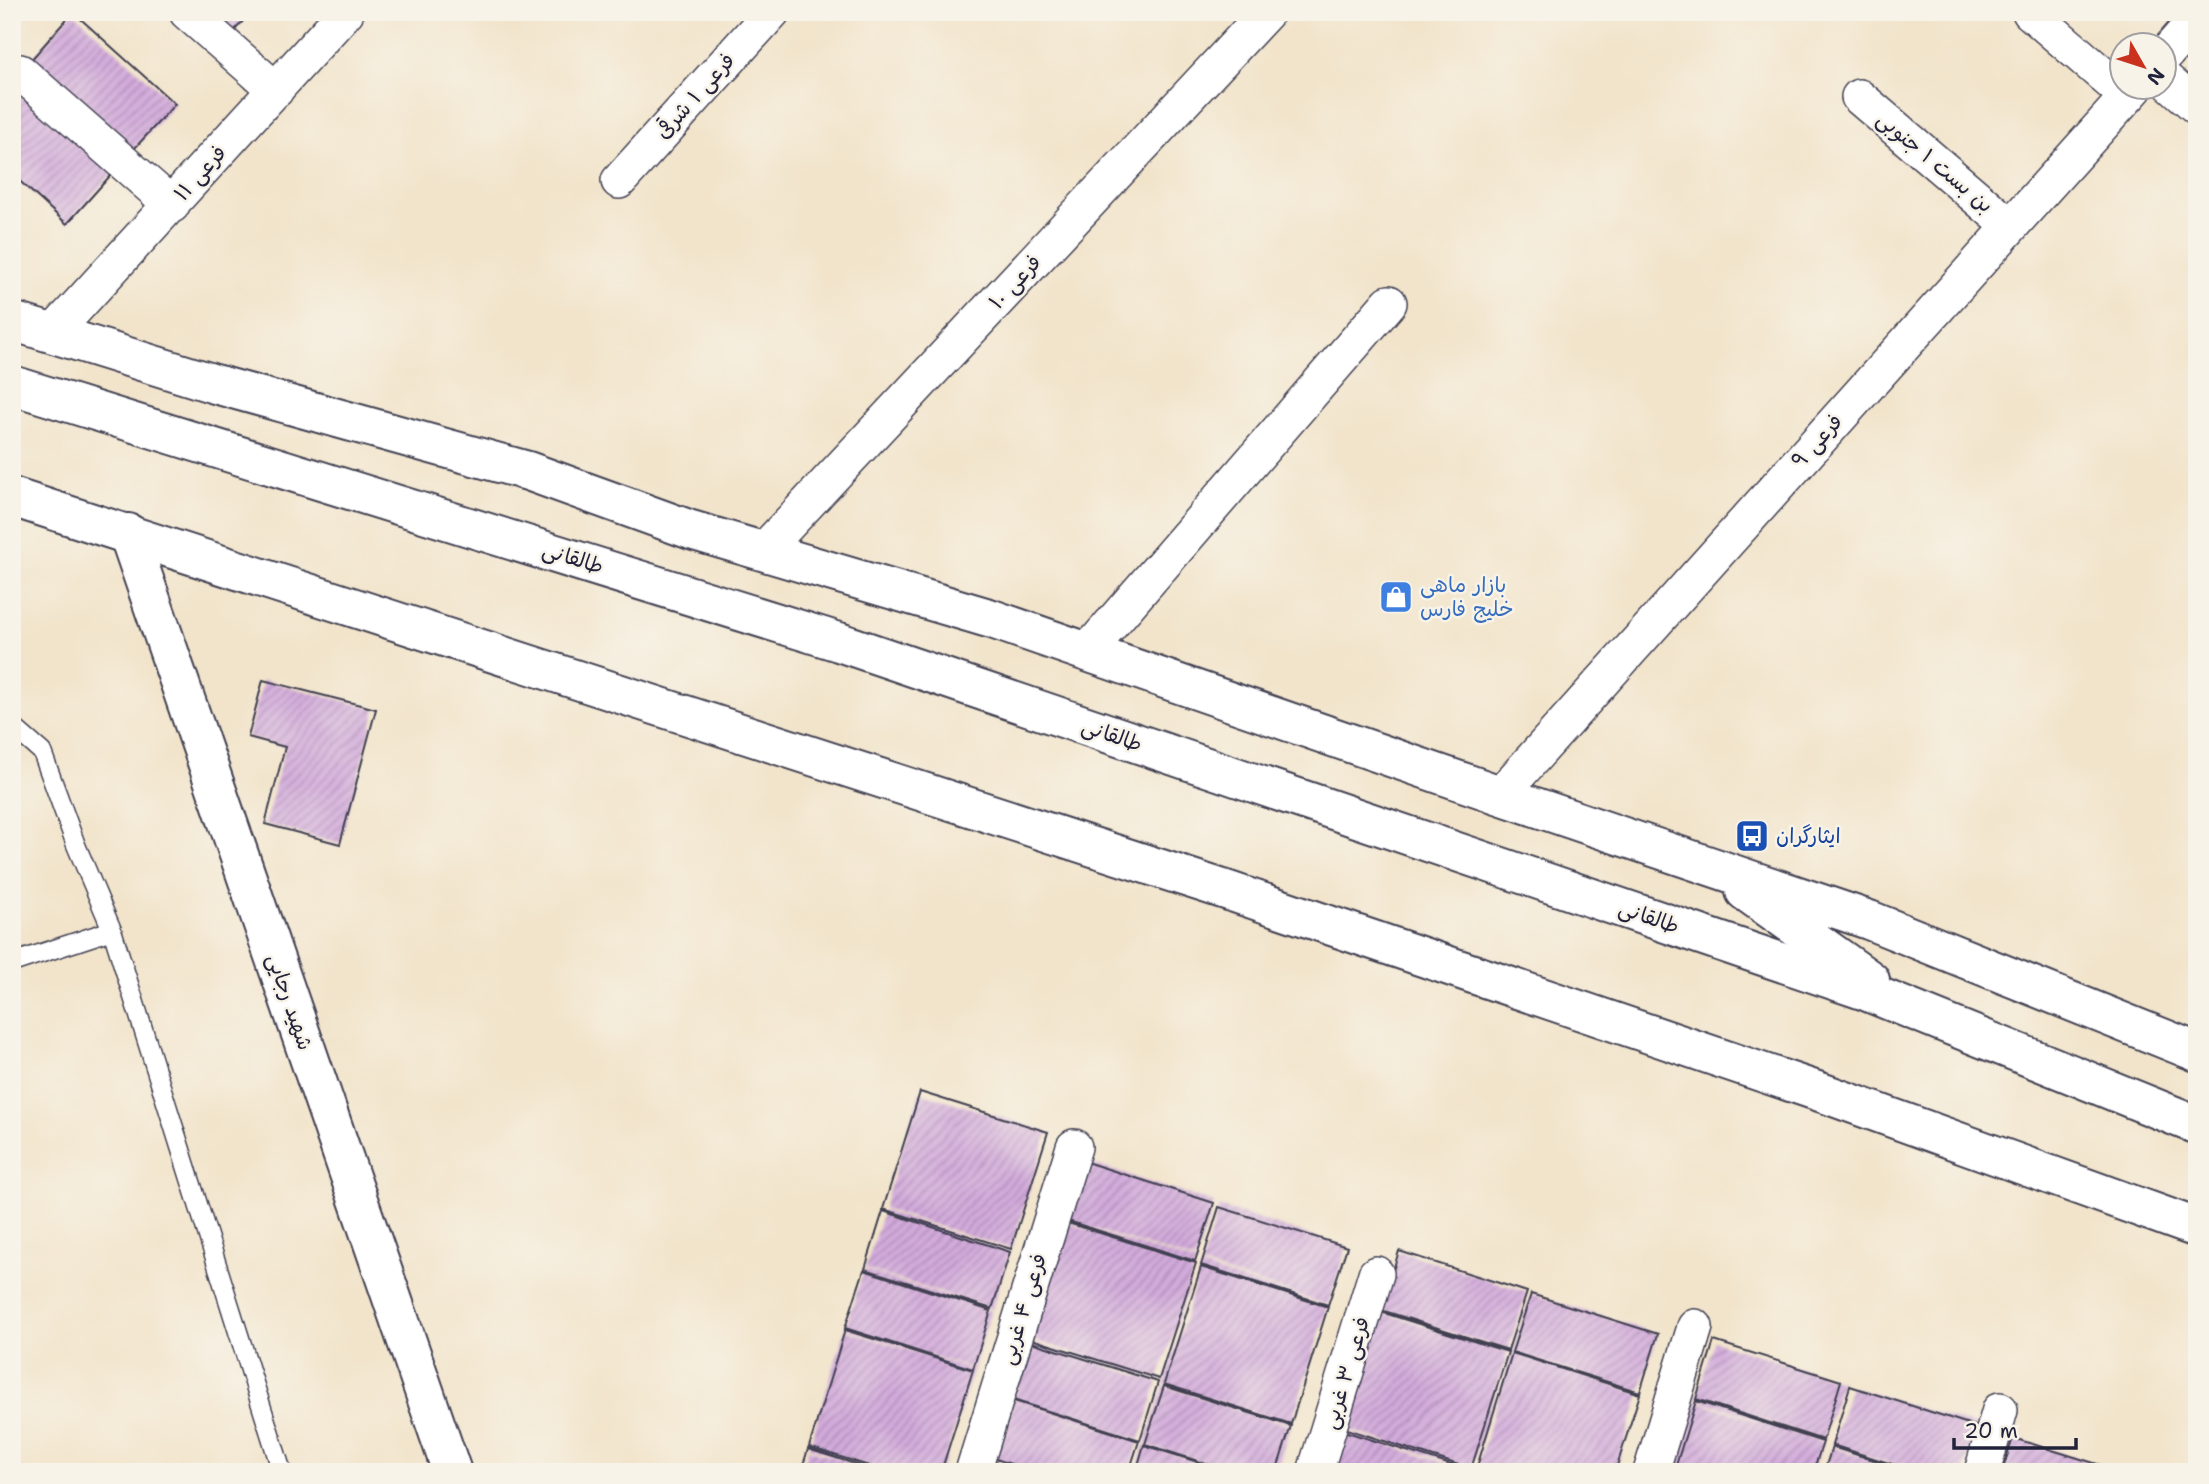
<svg xmlns="http://www.w3.org/2000/svg" width="2209" height="1484" viewBox="0 0 2209 1484" font-family="'Shantell Sans','Playpen Sans Arabic',sans-serif">
  <style>
    .building { fill: url(#building-hatch) }
    .lines { fill: none; stroke-linecap: round; stroke-linejoin: round }
    .lane-casing { stroke: #413f51; stroke-width: 21 }
    .street-casing { stroke: #413f51; stroke-width: 38 }
    .secondary-casing { stroke: #413f51; stroke-width: 42 }
    .primary-casing { stroke: #413f51; stroke-width: 42 }
    .lane { stroke: #fff; stroke-width: 18 }
    .street { stroke: #fff; stroke-width: 35 }
    .secondary { stroke: #fff; stroke-width: 38 }
    .primary { stroke: #fff; stroke-width: 38 }
    .labels { text-anchor: middle; stroke-width: 5; stroke-linejoin: round; paint-order: stroke }
    .street-label { font-size: 21px; fill: #22223b; stroke: #f7f3e8 }
    .shop-label { font-size: 21px; fill: #366cbe; stroke: #f7f3e8; text-anchor: start }
    .transit-label { font-size: 21px; fill: #164399; stroke: #f7f3e8; text-anchor: start }
  </style>
  <defs>
    <pattern id="building-hatch" width="6" height="6" patternUnits="userSpaceOnUse" patternTransform="scale(1.75)"><rect width="6" height="6" fill="#d3abdc"/><path d="M-1 1l2-2M0 6l6-6M5 7l2-2" fill="none" stroke="#ab8bb4"/></pattern>
  </defs>
  <rect width="100%" height="100%" fill="#f7f3e8"/>
  <filter id="ink" filterUnits="userSpaceOnUse"><feTurbulence type="fractalNoise" baseFrequency=".0143" numOctaves="2"/><feDisplacementMap in="SourceGraphic" scale="14" xChannelSelector="R" yChannelSelector="G"/><feConvolveMatrix kernelMatrix="1 2 1 2 8 2 1 2 1" color-interpolation-filters="sRGB"/></filter>
  <filter id="wash" filterUnits="userSpaceOnUse"><feTurbulence type="fractalNoise" baseFrequency=".00686" numOctaves="4" result="noise"/><feDisplacementMap in="SourceGraphic" scale="28" xChannelSelector="R" yChannelSelector="G"/><feGaussianBlur stdDeviation="1.57" result="paint"/><feColorMatrix in="noise" values="0 0 0 0 0 0 0 0 0 0 0 0 0 0 0 0 0 1.4 0 .05"/><feComposite in="paint" operator="in"/></filter>
  <g filter="url(#wash)">
    <rect width="100%" height="100%" fill="#f2e4cb"/>
    <g id="blocks">
      <path class="building" d="M73 12 175 104 124 160 23 69Z
        M197 12H251L227 39Z
        M12 80 118 167 67 224 12 174Z
        M263 680 376 709 340 844 265 824 285 747 248 737Z
        M920 1092 1048 1132 1011 1249 883 1209Z
        M1086 1162 1214 1203 1195 1261 1068 1221Z
        M1219 1207 1347 1247 1328 1305 1201 1265Z
        M883 1211 1010 1252 992 1309 865 1269Z
        M1068 1223 1196 1263 1159 1379 1031 1339Z
        M1399 1251 1527 1292 1508 1350 1381 1310Z
        M1201 1267 1328 1307 1291 1424 1164 1384Z
        M864 1270 991 1311 973 1369 845 1328Z
        M1531 1294 1658 1334 1640 1392 1512 1352Z
        M1381 1312 1508 1352 1471 1469 1344 1428Z
        M845 1330 973 1370 941 1472H888L809 1447Z
        M1714 1341 1841 1381 1823 1440 1696 1399Z
        M1031 1342 1158 1382 1140 1440 1013 1400Z
        M1512 1353 1640 1394 1615 1472 1476 1470Z
        M1164 1386 1291 1426 1276 1472H1232L1145 1444Z
        M1850 1386 1978 1427 1963 1472H1917L1832 1445Z
        M1011 1400 1139 1441 1129 1472H1035L993 1458Z
        M1696 1401 1823 1442 1813 1472H1674Z
        M1344 1431 1470 1471V1472H1331Z
        M2013 1438 2120 1471V1472H2002Z
        M1144 1445 1226 1471V1472H1136Z
        M1832 1447 1909 1471V1472H1824Z
        M808 1449 877 1471V1472H801Z"/>
    </g>
  </g>
  <g filter="url(#ink)">
    <use href="#blocks" fill-opacity="0" stroke="#413f51" stroke-width="2"/>
    <g class="lines">
      <defs>
        <path id="lane" d="M12 726 42 752 76 845 112 930 282 1472
          M12 963 112 930"/>
        <path id="street" d="M187 12 276 90
          M2030 12 2127 96
          M2164 56 2197 18
          M20 72 172 205
          M2164 78 2197 107
          M1859 97 2010 226
          M619 181 772 12
          M53 333 346 12
          M763 551 1267 12
          M1087 652 1389 303
          M1500 795 2135 88
          M973 1472 1074 1147
          M1315 1472 1376 1274
          M1651 1472 1695 1327
          M1982 1472 2000 1410"/>
        <path id="secondary" d="M128 533 452 1472"/>
        <path id="primary" d="M12 321 215 384 528 471 691 530 992 619 1500 795 1869 920 2197 1052
          M12 385 839 642 1863 990 2197 1125
          M12 497 1226 890 1826 1094 2197 1228
          M1745 891 1870 980"/>
      </defs>
      <use href="#lane" class="lane-casing"/>
      <use href="#street" class="street-casing"/>
      <use href="#secondary" class="secondary-casing"/>
      <use href="#primary" class="primary-casing"/>
      <use href="#lane" class="lane"/>
      <use href="#street" class="street"/>
      <use href="#secondary" class="secondary"/>
      <use href="#primary" class="primary"/>
    </g>
  </g>
  <defs>
    <symbol id="shop-square" viewBox="-11 -11 22 22"><rect x="-9" y="-9" width="18" height="18" rx="4" fill="#3f7fe0" stroke="#f7f3e8"/><path d="M-5-2.5h2.3a2.7 3.5 0 0 1 5.4 0H5L5.5 6h-11ZM-1.5-2.5h3a1.5 2.3 0 0 0-3 0Z" fill="#fff"/></symbol>
    <symbol id="bus-square" viewBox="-11 -11 22 22"><rect x="-9" y="-9" width="18" height="18" rx="4" fill="#1a4fb4" stroke="#f7f3e8"/><path d="M-5-6H5V4H4V6H2V4H-2V6H-4V4H-5ZM-3.5-4V0h7V-4ZM-3.5 1.2v1.5H-2V1.2ZM2 1.2v1.5H3.5V1.2Z" fill="#fff"/></symbol>
  </defs>
  <g fill-rule="evenodd">
    <use href="#shop-square" x="1377" y="578" width="38" height="38"/>
    <use href="#bus-square" x="1733" y="817" width="38" height="38"/>
  </g>
  <g class="labels">
    <g class="street-label">
      <text transform="translate(695 96) rotate(-48)" y="7">فرعی ۱ شرقی</text>
      <text transform="translate(1935 162) rotate(40)" y="7">بن بست ۱ جنوبی</text>
      <text transform="translate(200 173) rotate(-48)" y="7">فرعی ۱۱</text>
      <text transform="translate(1015 282) rotate(-47)" y="7">فرعی ۱۰</text>
      <text transform="translate(1817 441) rotate(-48)" y="7">فرعی ۹</text>
      <text transform="translate(573 558) rotate(17)" y="7">طالقانی</text>
      <text transform="translate(1112 735) rotate(19)" y="7">طالقانی</text>
      <text transform="translate(1649 917) rotate(19)" y="7">طالقانی</text>
      <text transform="translate(290 1002) rotate(71)" y="7">شهید رجایی</text>
      <text transform="translate(1023 1309) rotate(-73)" y="7">فرعی ۴ غربی</text>
      <text transform="translate(1346 1373) rotate(-73)" y="7">فرعی ۳ غربی</text>
    </g>
    <g class="shop-label">
      <text x="1420" y="592">بازار ماهی<tspan x="1420" dy="24">خلیج فارس</tspan></text>
    </g>
    <g class="transit-label">
      <text x="1776" y="843">ایثارگران</text>
    </g>
  </g>
  <rect width="2209" height="1484" fill="none" stroke="#f7f3e8" stroke-width="42"/>
  <g transform="translate(2143 66) rotate(129)"><circle r="33" fill="#f7f3e8" stroke="#a29fa3" stroke-width="2"/>
  <path d="M0-5L12 26L0 18L-12 26Z" fill="#c8321e"/>
  <text y="-10" font-size="19" font-weight="bold" text-anchor="middle" fill="#22223b">N</text>
  </g>
  <path d="M1954 1438v10h122v-10" fill="none" stroke="#22223b" stroke-width="3.5"/>
  <text x="1964" y="1438" font-size="21" fill="#22223b" stroke="#f7f3e8" stroke-width="5" paint-order="stroke">20 m</text>
</svg>
